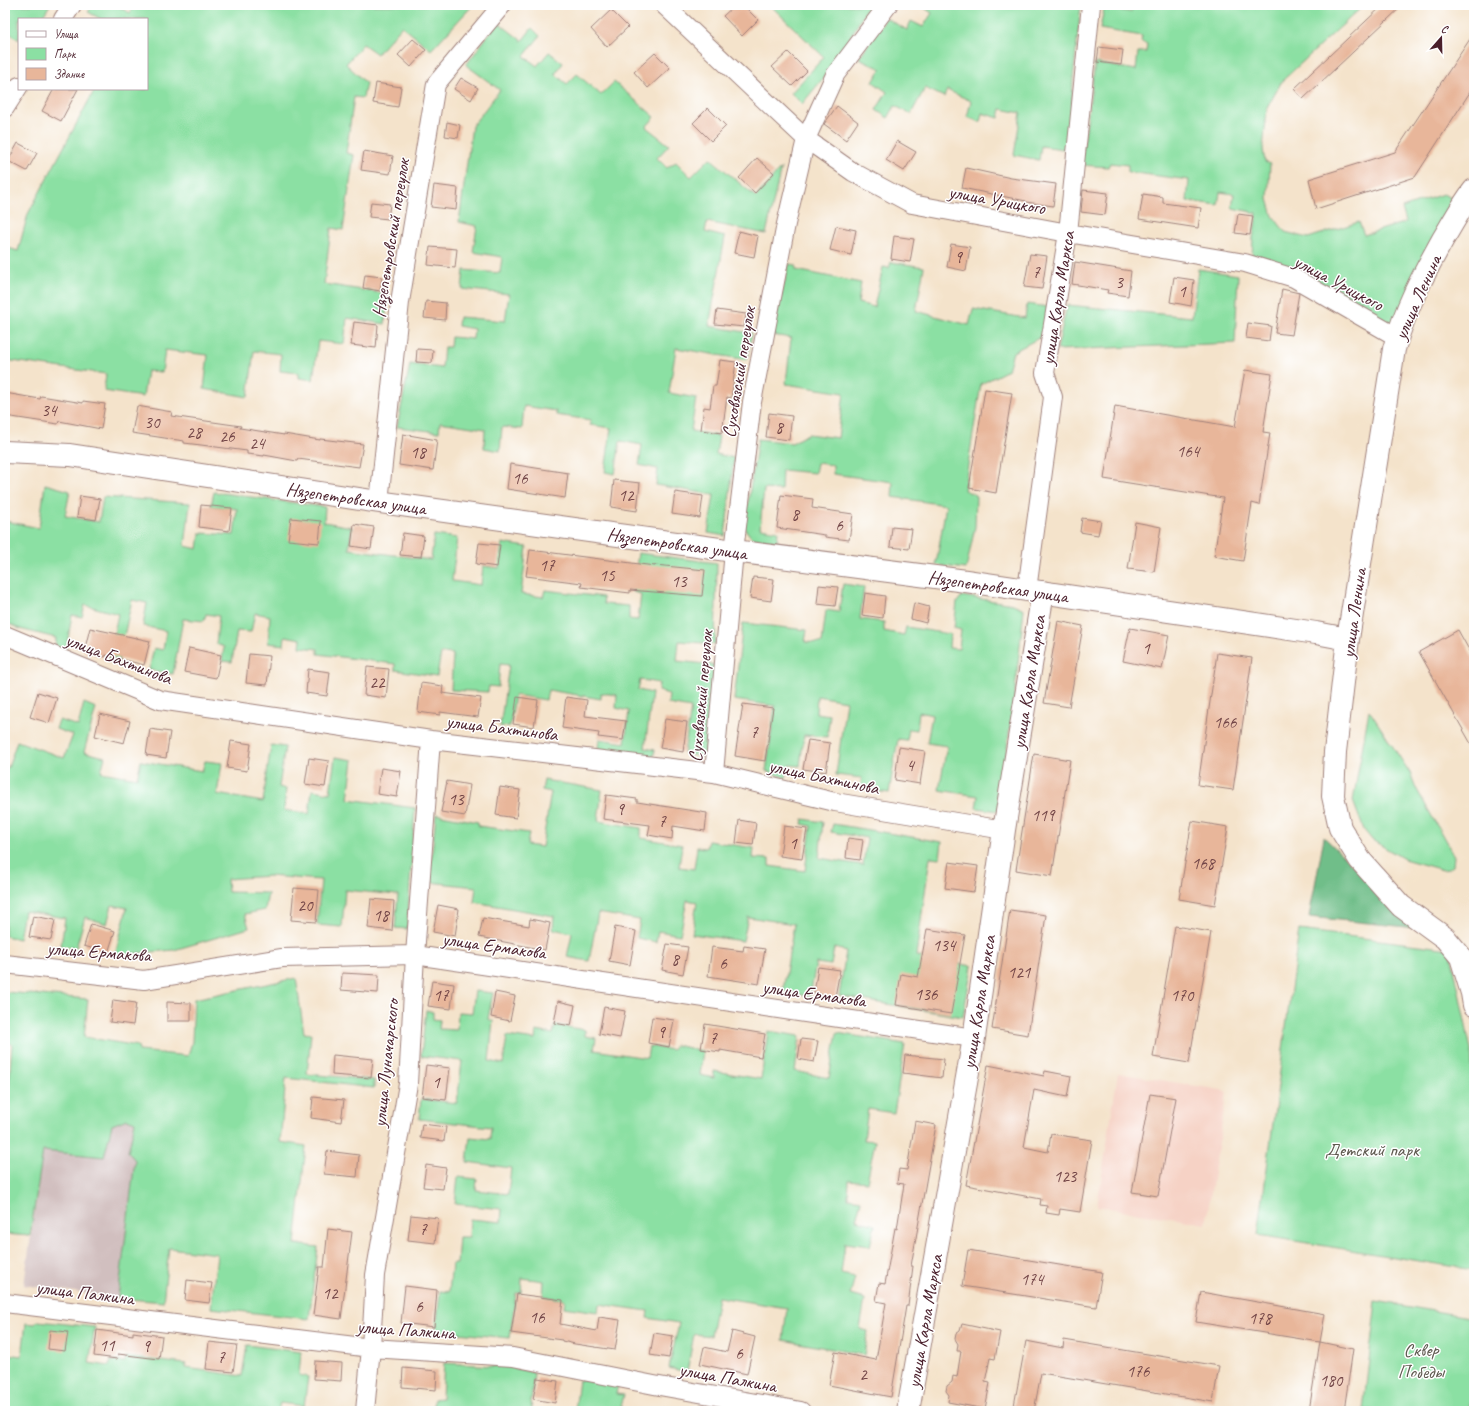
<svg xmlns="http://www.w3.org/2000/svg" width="1479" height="1416" viewBox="0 0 1479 1416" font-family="Caveat,sans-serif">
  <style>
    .built { fill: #f6d2c5 }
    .industrial { fill: #d1bfbf }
    .green { fill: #8be0a3; stroke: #6a8067 }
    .forest { fill: #70be89; stroke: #5d6e5a }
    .building { fill: #e8b69a }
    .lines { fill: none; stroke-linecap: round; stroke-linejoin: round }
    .street-casing { stroke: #9f817b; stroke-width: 20 }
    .secondary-casing { stroke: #9f817b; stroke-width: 24 }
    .street { stroke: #fff; stroke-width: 18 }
    .secondary { stroke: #fff; stroke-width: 22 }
    .labels { text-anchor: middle; stroke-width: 3; stroke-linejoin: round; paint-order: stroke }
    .number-label { font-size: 17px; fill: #724547 }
    .street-label { font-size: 19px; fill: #4a1f2b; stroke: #fff }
    .park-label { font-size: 19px; fill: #5e594f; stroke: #fff }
  </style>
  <rect width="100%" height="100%" fill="#fff"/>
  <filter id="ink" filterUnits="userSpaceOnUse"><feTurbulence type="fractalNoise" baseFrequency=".025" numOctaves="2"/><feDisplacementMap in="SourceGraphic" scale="8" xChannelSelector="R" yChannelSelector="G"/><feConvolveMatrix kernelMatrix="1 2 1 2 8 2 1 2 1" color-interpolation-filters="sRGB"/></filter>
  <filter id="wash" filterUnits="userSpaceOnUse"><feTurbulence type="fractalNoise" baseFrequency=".012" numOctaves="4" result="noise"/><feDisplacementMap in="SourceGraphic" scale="16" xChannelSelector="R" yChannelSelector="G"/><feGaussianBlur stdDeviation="0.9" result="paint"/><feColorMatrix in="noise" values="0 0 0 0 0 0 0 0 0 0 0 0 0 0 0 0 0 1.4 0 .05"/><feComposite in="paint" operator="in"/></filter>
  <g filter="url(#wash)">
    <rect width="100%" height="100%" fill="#f4e3cb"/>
    <path class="built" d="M1118 1073 1227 1091 1206 1224 1097 1206Z"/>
    <path class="industrial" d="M127 1119 135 1122 128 1152 135 1159 118 1298 24 1285 43 1151Z"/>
    <path class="green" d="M5 5H50L41 19H19V40L5 30Z
      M93 5H116L130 13 135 5H473L431 50 402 26 377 54 363 44 346 64 366 83 363 98 354 97 346 153 354 155 343 230 331 228 324 284 388 294 385 324 347 318 344 344 318 341 313 380 299 378V373L280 371 281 354 254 351 248 397 204 389 208 355 165 350 162 372 147 371 143 397 104 391 106 374 5 360V247L18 251 28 214 95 89H147V19H101L88 12Z
      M770 5H869L834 65 802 104 791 93 824 57Z
      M920 5H1081L1073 79 1070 150 1041 146 1039 160 1014 155 1021 113 1001 109 999 118 982 113 980 122 967 117 971 101 947 90 944 97 925 88 911 114 895 106 888 118 876 110 887 92 873 82 881 69 859 58 886 18 907 30 911 21 923 27 932 13Z
      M1132 5H1364L1282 81 1267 108 1263 149 1265 162 1270 164 1268 199 1273 216 1285 232 1308 238 1359 222 1364 235 1406 222 1402 208 1443 194 1458 201 1392 326 1252 257 1253 238 1257 213 1232 208 1234 194 1220 192 1218 205 1187 201 1189 180 1128 172V165L1110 163 1108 167 1081 165 1095 63 1136 70 1138 52H1146L1147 44 1141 42 1142 36 1100 29 1104 8 1131 12Z
      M498 22 522 41 532 28 540 36 524 56 537 66 549 52 563 63 555 74 567 84 577 74 601 95 614 82 655 117 646 127 669 145 657 158 667 168 676 162 691 177 710 158 756 197 781 168 766 234 707 222 705 232 725 237 709 326 752 333 747 360 676 348 669 393 696 398 691 431 719 436 716 454 734 458 725 536 708 533 714 495 656 485 658 469 639 465 642 445 620 441 615 474 605 472 611 428 590 425 591 420 556 415V411L524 406 522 429 502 427 500 451 484 448 485 429 440 422 439 432 397 427 410 364 442 368 444 347H450L451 337 473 339 474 329 458 326 459 317 505 321 509 294 462 289 464 270 500 273 502 257 473 252 477 226 459 222 472 126 500 90 466 65Z
      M891 262 924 267 916 311 969 325 973 309 1025 318 1027 304 1048 307 1045 325 1039 338 1013 352 1008 370 981 384 964 490 976 495 975 527 966 569 936 565 946 505 892 497 893 482 833 474V465L817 463 815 473 782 470 781 490 764 489 760 528 778 531 777 542 752 538 744 528 758 439 792 443 808 434 838 438 844 393 786 384 791 338 772 335 789 264 796 265V270L861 283 858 303 874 307 883 267 889 268Z
      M1198 269 1238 275 1235 343 1057 350 1067 305 1192 317Z
      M45 484 70 491 65 516 99 522 103 497 190 503 185 546 198 549 200 533 234 535 237 509 211 506 214 492 325 507 324 522 352 527 349 549 431 560 434 535 457 538 452 581 481 585 483 566 499 568 502 543 527 547 521 594 543 597 545 590 603 597 604 604 629 606V619L638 620 641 594 633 592 638 553 717 563 715 644 679 641 677 661 715 665 706 757 684 754 691 708 668 704 669 694 658 691 659 683 640 680 638 690 652 693 645 748 655 750 653 757 598 749 599 739 625 743 629 711 616 708 617 695 601 693V699L548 690 546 700 515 695 510 726 500 727 509 665 500 664 498 687 489 686 488 692 451 690 453 654 441 653 437 676 395 670V664L318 654V649L300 647 301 639 285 636 284 645 268 643 270 616 255 613 251 632 237 631 232 662 222 661 224 647 216 644 219 616 206 614 204 621 183 619 173 674 149 670 154 648 163 650 166 631 143 626 147 603 132 600 118 663 108 661 118 614 85 605 82 617 72 615 66 650 55 648 56 638 20 629 5 622V521L39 528Z
      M843 584 864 587 860 619 884 622V631L904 635 906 627 950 634 949 648 959 649 961 630 954 628 957 602 962 596 1013 604 1024 609 1014 699 998 811 976 808 978 796 939 790 947 746 927 743 932 715 919 712 917 730 909 729 907 740 898 739 889 793 860 789 862 778 836 775 846 701 817 696 816 713 830 715 827 737 804 735 800 766 789 765 786 778 766 771 775 706 734 700 743 623 807 630 805 642 822 643 826 610 839 612Z
      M84 703 96 708 84 752 105 757 101 772 137 778 141 761 202 771 205 761 222 763 217 794 263 802 271 745 285 747 279 787 286 789 284 810 309 814 312 790 330 793 335 757 353 760 348 799 415 808 407 929 395 928 398 895 345 890 342 927 317 925 321 880 269 876 227 879 228 892 268 893 265 910 245 914 249 928 174 950 115 955 127 908 112 905 107 924 85 917 76 948 61 946 65 918 24 911 19 939 5 936V767L8 768 17 741 64 758 73 735 56 729 59 720 78 726Z
      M1369 710 1410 773 1416 788 1454 856 1453 866 1448 869 1443 870 1404 859 1372 840 1364 830 1353 801Z
      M544 780 602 790 598 821 641 828V838L682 845 679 867 694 869 697 847 706 848 708 841 754 848 753 858 769 859V866L805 871 811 826 802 824 803 819 823 822 819 858 863 865 867 838 831 832 833 824 942 842 940 858 930 857 916 956 972 966 963 1017 839 996 846 951 834 948 831 965 816 963 810 997 783 991 794 924 748 917 743 941 692 934 697 902 687 900 680 935 658 931 656 942 637 938 640 920 598 913 589 961 567 957 572 933 553 929 554 916 474 902 476 887 429 882 436 814 478 822V826L529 833 527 845 542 847 551 792 542 790Z
      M1299 930 1450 949 1471 1050 1474 1095V1270L1258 1235Z
      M296 978 304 1033 311 1034 307 1074 374 1080V1088L286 1078 280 1142 306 1146 295 1244 318 1247 309 1319 211 1308 217 1254 169 1248 163 1302 118 1298 135 1160 128 1152 135 1122 127 1119 112 1125 104 1157 43 1151 30 1236 5 1234V1085L9 1086 12 1044 5 1043V992L88 999 84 1037 138 1046 139 1051 188 1056 192 1042 194 999Z
      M475 991 493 993 488 1019 493 1021 489 1061 503 1064 507 1036 535 1040 536 1031 553 1034 555 1025 585 1030V1036L596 1038 594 1050 647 1058 649 1046 672 1050 675 1045 703 1051 700 1075 714 1078V1071L761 1079 768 1031 800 1036 795 1071 829 1078 837 1033 905 1044 894 1113 868 1109 864 1140 875 1141 867 1182 849 1180 848 1198 861 1200 856 1220 875 1225 870 1246 845 1243 841 1274 855 1277 850 1295 865 1299 860 1329 868 1331 864 1355 783 1340 787 1308 718 1297 711 1336 694 1334 687 1372 669 1368 679 1323 647 1318 648 1311 599 1304 598 1312 564 1307 565 1300 543 1296 544 1281 522 1278 521 1293H516L510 1338 436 1331 440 1291 449 1292 452 1264H457L459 1237H469L470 1219 501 1222 502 1209 455 1204 458 1177 477 1179 476 1190 508 1194 511 1168 467 1162 470 1137 490 1139 491 1127 419 1119 421 1099 457 1103 462 1061 421 1056 426 1010 433 1012V1019L440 1020 439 1029 457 1030 458 1012 472 1013Z
      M1376 1301 1474 1318V1379L1469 1411H1363Z
      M38 1321 95 1327 89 1363 109 1366 111 1361 125 1362 126 1357 186 1364V1368L242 1376 247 1345 301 1352 299 1375 308 1377 304 1406 280 1403 278 1411H5V1354L22 1356 26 1323 35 1324Z
      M444 1363 510 1367 534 1373 531 1402 532 1411H433L434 1399 442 1398Z
      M579 1380 618 1384 616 1394 624 1395 620 1411H575Z"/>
    <path class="forest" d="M1324 837 1417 928 1309 917Z"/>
    <g id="blocks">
      <path class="building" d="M735 5H743L758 20 742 36 723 16Z
        M1383 5H1403L1303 99 1294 89Z
        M611 10 628 27 607 47 591 29Z
        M1474 33V86L1415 177 1316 209 1309 179 1395 152Z
        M413 39 426 50 411 67 398 55Z
        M1099 47 1123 50 1121 65 1097 62Z
        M788 52 807 71 792 86 772 67Z
        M655 53 670 68 648 88 634 72Z
        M461 78 478 88 471 100 454 89Z
        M376 83 401 87 398 107 373 103Z
        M54 89H78L61 121 42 111Z
        M837 106 858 122 846 140 824 124Z
        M708 108 726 126 711 141 693 123Z
        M447 122 460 125 458 138 445 136Z
        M897 141 916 152 904 171 886 160Z
        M18 143 37 153 27 171 8 161Z
        M364 151 393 156 390 174 361 170Z
        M757 158 774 173 755 193 739 178Z
        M966 168 1011 178 1056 184 1053 206 1026 202V201L962 188Z
        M434 185 458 188 456 210 431 207Z
        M1083 190 1108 193 1105 215 1081 212Z
        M1143 194 1163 197V203L1201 208 1198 228 1139 219Z
        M371 202 390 204 388 219 369 217Z
        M1238 214 1253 216 1250 235 1235 233Z
        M836 226 856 230 851 255 830 250Z
        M739 231 758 236 754 257 734 253Z
        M894 236 914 239 910 262 891 259Z
        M951 244 970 247 966 271 947 267Z
        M430 247 457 249 455 268 428 265Z
        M1030 254 1047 256 1042 289 1024 287Z
        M1075 262 1131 271 1128 296 1107 293 1108 290 1072 284Z
        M365 275 382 277 380 291 363 288Z
        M1174 277 1194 280 1191 306 1170 302Z
        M1282 289 1299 293 1292 335 1275 333Z
        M426 301 446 303 445 320 424 318Z
        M717 310 746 314 744 327 715 324Z
        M354 322 378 325 376 348 351 345Z
        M1248 323 1271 326 1269 341 1246 338Z
        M417 349 433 350 432 363 416 362Z
        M720 360 736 362 731 398 727 397 722 433 701 430 704 407 710 408 713 386H716Z
        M1245 370 1272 374 1263 432 1270 433 1259 505 1252 503 1243 561 1214 556 1223 498 1104 479 1115 406 1235 427Z
        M985 389 1012 393 996 493 969 488Z
        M5 393 40 399 41 396 83 403V401L105 404 101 429 59 421 58 424 5 416Z
        M137 406 172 412 171 416 241 426 240 428 284 435V434L320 440V439L363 444 359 467 298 459 297 461 264 455V456L247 454V451L201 445 184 443V441L132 433Z
        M769 413 792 416 789 440 766 437Z
        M403 434 437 440 433 470 399 465Z
        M510 464 568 473 565 498 507 489Z
        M614 480 640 483 637 511 611 507Z
        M675 492 703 496 700 518 672 514Z
        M781 495 813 499 812 508 853 514 849 540 825 537V535L777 528Z
        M80 496 100 499 96 520 77 517Z
        M201 505 232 508 229 531 199 527Z
        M291 518 321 521 319 543 288 540Z
        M1082 518 1101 521 1098 535 1080 532Z
        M1135 522 1161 527 1154 572 1128 569Z
        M354 524 374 527 371 549 351 546Z
        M892 527 912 529 909 549 890 547Z
        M403 533 424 536 421 557 400 555Z
        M479 543 500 545 497 567 476 564Z
        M530 550 655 566V565L705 570 702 596 630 590V593L581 587 582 583 526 576Z
        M753 577 774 579 771 601 750 598Z
        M819 585 838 587 835 606 817 604Z
        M865 593 885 596 883 618 862 615Z
        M914 603 929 607 926 623 911 619Z
        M1058 621 1083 626 1069 707 1044 703Z
        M90 628 150 641 144 665 106 655 105 657 84 652Z
        M1130 628 1169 635 1162 669 1123 661Z
        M1458 630 1474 659V749L1419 652Z
        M189 648 221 655 216 678 184 672Z
        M1217 653 1252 658 1233 790 1198 785Z
        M249 654 270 656 267 685 246 683Z
        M367 667 389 669 386 698 364 695Z
        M308 669 330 672 327 696 306 693Z
        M421 683 443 686 442 693 481 698 478 717 440 712V715L418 712Z
        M38 692 57 698 49 723 30 717Z
        M517 697 538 700 534 727 513 724Z
        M566 697 587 700 585 716 626 721 623 740 598 737 599 733 562 728Z
        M743 704 773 708 765 761 735 756Z
        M100 714 130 721 124 743 95 736Z
        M665 719 687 722 683 752 660 748Z
        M150 729 170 732 166 758 146 755Z
        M808 740 830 743 826 772 803 769Z
        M231 741 251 744 247 771 227 768Z
        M899 747 925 751 920 784 895 780Z
        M1034 754 1070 760 1052 876 1016 870Z
        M309 758 329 761 325 787 305 784Z
        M381 768 401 771 397 797 377 794Z
        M447 781 470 785 465 816 441 812Z
        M500 787 520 790 516 818 496 815Z
        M606 795 637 799V802L707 813 705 831 673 826 672 839 648 835 650 825 603 819Z
        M739 820 756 823 753 845 736 843Z
        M1192 821 1228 827 1215 905 1179 899Z
        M784 826 807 829 802 859 780 856Z
        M848 838 863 840 860 860 846 858Z
        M949 862 978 866 974 892 945 888Z
        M294 888 319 890 316 922 291 920Z
        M371 899 394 901 392 931 368 928Z
        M438 905 459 909 455 936 433 932Z
        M1010 910 1046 915 1028 1035 992 1029Z
        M33 916 55 920 51 940 29 937Z
        M483 918 529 926 530 919 550 923 545 950 479 937Z
        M91 924 115 931 108 953 84 946Z
        M1175 926 1211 932 1189 1063 1153 1057Z
        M615 927 636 931 630 965 609 961Z
        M927 929 965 935 951 1014 896 1005 901 974 918 977Z
        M667 944 688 947 683 974 662 970Z
        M744 946 765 949 759 984 708 976 712 947 743 951Z
        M818 967 840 970 835 997 814 993Z
        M342 973 379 975 378 993 341 990Z
        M432 981 454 984 451 1009 428 1006Z
        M495 992 515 996 510 1021 491 1017Z
        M113 1000 136 1003 133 1025 110 1022Z
        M558 1001 575 1005 571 1026 554 1023Z
        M167 1002 191 1003V1021H167Z
        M604 1007 625 1011 620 1038 599 1034Z
        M652 1017 674 1020 669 1047 648 1043Z
        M705 1024 765 1034 761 1057 720 1050V1052L701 1049Z
        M801 1039 818 1041 814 1062 798 1059Z
        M333 1055 373 1059 371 1078 332 1075Z
        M905 1055 944 1059 942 1078 903 1073Z
        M426 1065 450 1068 446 1100 422 1097Z
        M988 1065 1044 1076 1045 1071 1071 1076 1067 1097 1034 1090 1024 1147 1048 1152 1051 1134 1092 1140 1080 1212 1060 1209 1059 1215 1046 1213 1047 1206 1040 1205 1041 1199 966 1185Z
        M1150 1094 1176 1098 1158 1196 1132 1192Z
        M313 1097 344 1100 341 1122 311 1118Z
        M915 1121 936 1125 911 1266H913L908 1306H906L891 1397 829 1385 835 1352 876 1360 886 1303 876 1301 879 1283 885 1284 895 1228 897 1229 904 1184 897 1183 899 1169 907 1170Z
        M422 1124 446 1127 444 1141 420 1138Z
        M327 1151 359 1155 357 1177 324 1174Z
        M426 1165 446 1168 443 1189 423 1187Z
        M411 1215 438 1218 435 1243 408 1240Z
        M328 1229 352 1232 341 1319 313 1315 319 1267H324Z
        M968 1250 1102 1272 1096 1307 962 1286Z
        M187 1280 212 1283 209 1303 185 1300Z
        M405 1286 437 1290 434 1327 401 1323Z
        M1201 1292 1325 1314 1320 1342 1196 1322Z
        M517 1294 563 1300 560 1324 597 1331 599 1317 620 1320 615 1350 575 1344 562 1341V1340L511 1333Z
        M962 1324 1000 1332 995 1359 990 1358 985 1382 990 1383 985 1409 948 1402 949 1395 946 1391 947 1386 952 1382 953 1376 957 1377 961 1351H957L958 1344 955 1339 956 1334 960 1331Z
        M50 1330 68 1332 65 1351 48 1349Z
        M97 1330 133 1335V1332L162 1336 159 1359 118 1354 117 1359 94 1356Z
        M732 1331 755 1337 747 1374 700 1364 704 1347 727 1352Z
        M654 1333 673 1336 669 1358 650 1355Z
        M1064 1340 1219 1366 1213 1402 1041 1373 1034 1411H1013L1026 1341 1063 1348Z
        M209 1342 237 1345 233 1372 206 1369Z
        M1320 1342 1353 1349 1344 1411H1309Z
        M315 1361 342 1363 341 1381 314 1379Z
        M403 1368 437 1371 436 1390 402 1387Z
        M537 1378 558 1381 555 1403 533 1399Z"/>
    </g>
  </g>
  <g filter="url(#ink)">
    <use href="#blocks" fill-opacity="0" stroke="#9f817b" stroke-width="1"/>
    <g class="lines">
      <defs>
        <path id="street" d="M664 5 806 139 853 172 912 204 1068 233 1245 263 1294 278 1397 337
          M63 19 72 5
          M5 108 19 86
          M379 502 400 302 436 84 502 5
          M1027 590 1053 397 1045 373 1068 233 1091 5
          M5 635 160 700 431 740 714 773 835 802 1004 830
          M714 773 734 551 752 402 786 224 806 139 835 75 888 5
          M5 964 144 980 282 958 415 955 974 1038
          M5 1303 371 1348 513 1357 654 1385 801 1411
          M365 1411 371 1348 375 1275 408 1084 415 955 431 740"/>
        <path id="secondary" d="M1474 190C1462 205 1453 223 1443 239 1423 275 1405 309 1394 349L1348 639 1335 752 1333 796 1340 828 1360 860 1401 906 1445 938 1461 957 1472 993 1474 1005
          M5 452 70 455 379 502 734 551 966 581 1316 633 1348 639
          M908 1411 974 1038 1004 830 1043 592"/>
      </defs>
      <use href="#street" class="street-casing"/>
      <use href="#secondary" class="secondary-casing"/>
      <use href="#street" class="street"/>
      <use href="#secondary" class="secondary"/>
    </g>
  </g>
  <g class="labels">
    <g class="number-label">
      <text x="958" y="263">9</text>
      <text x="1036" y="278">7</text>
      <text x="1119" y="288">3</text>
      <text x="1182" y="297">1</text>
      <text x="49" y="416">34</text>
      <text x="152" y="428">30</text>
      <text x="779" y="433">8</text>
      <text x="194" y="438">28</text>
      <text x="227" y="442">26</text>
      <text x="257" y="449">24</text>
      <text x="1188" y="457">164</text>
      <text x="418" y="458">18</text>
      <text x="520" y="484">16</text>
      <text x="626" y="501">12</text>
      <text x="795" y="520">8</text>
      <text x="839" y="531">6</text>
      <text x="547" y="571">17</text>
      <text x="607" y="581">15</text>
      <text x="679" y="587">13</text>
      <text x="1146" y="654">1</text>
      <text x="377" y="688">22</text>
      <text x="1225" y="728">166</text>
      <text x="754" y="738">7</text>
      <text x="910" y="771">4</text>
      <text x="456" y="805">13</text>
      <text x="620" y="815">9</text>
      <text x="1043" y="821">119</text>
      <text x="662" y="827">7</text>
      <text x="793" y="849">1</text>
      <text x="1203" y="869">168</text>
      <text x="305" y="911">20</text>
      <text x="381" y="921">18</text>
      <text x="944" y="951">134</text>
      <text x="675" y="965">8</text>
      <text x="723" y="969">6</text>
      <text x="1019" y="978">121</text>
      <text x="926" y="1000">136</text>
      <text x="441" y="1001">17</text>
      <text x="1182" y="1001">170</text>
      <text x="661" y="1038">9</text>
      <text x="713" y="1044">7</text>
      <text x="436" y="1088">1</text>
      <text x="1065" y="1182">123</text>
      <text x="423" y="1235">7</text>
      <text x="1032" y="1285">174</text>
      <text x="330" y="1299">12</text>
      <text x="419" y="1312">6</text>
      <text x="537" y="1323">16</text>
      <text x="1260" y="1324">178</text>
      <text x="107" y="1351">11</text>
      <text x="146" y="1352">9</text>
      <text x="739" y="1359">6</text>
      <text x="221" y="1363">7</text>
      <text x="1138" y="1377">176</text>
      <text x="863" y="1380">2</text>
      <text x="1331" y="1386">180</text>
    </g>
    <g class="street-label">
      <text transform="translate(997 199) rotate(10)" y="7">улица Урицкого</text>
      <text transform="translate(390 238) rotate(-81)" y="7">Нязепетровский переулок</text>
      <text transform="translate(1339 282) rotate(28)" y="7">улица Урицкого</text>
      <text transform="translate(1417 297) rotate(-66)" y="7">улица Ленина</text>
      <text transform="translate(1057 298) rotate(-81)" y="7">улица Карла Маркса</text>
      <text transform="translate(738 372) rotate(-81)" y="7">Суховязский переулок</text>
      <text transform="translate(356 498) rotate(8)" y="7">Нязепетровская улица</text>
      <text transform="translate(677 543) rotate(8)" y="7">Нязепетровская улица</text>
      <text transform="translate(998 586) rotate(8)" y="7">Нязепетровская улица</text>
      <text transform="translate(1353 613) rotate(-82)" y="7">улица Ленина</text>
      <text transform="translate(119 658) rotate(21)" y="7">улица Бахтинова</text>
      <text transform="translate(1028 682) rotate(-81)" y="7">улица Карла Маркса</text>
      <text transform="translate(700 696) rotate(-85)" y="7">Суховязский переулок</text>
      <text transform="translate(502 727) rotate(7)" y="7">улица Бахтинова</text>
      <text transform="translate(824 776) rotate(12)" y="7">улица Бахтинова</text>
      <text transform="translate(494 945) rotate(8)" y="7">улица Ермакова</text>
      <text transform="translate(99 951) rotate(4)" y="7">улица Ермакова</text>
      <text transform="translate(814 993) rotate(8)" y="7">улица Ермакова</text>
      <text transform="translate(978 1002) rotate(-81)" y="7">улица Карла Маркса</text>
      <text transform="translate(385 1063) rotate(-84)" y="7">улица Луначарского</text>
      <text transform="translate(85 1292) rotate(7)" y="7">улица Палкина</text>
      <text transform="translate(924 1321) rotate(-80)" y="7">улица Карла Маркса</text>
      <text transform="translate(406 1329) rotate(4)" y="7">улица Палкина</text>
      <text transform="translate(728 1377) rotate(10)" y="7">улица Палкина</text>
    </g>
    <g class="park-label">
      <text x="1372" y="1156">Детский парк</text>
      <text x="1421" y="1356">Сквер<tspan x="1421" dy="22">Победы</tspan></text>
    </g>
  </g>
  <rect width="1479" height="1416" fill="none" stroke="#fff" stroke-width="20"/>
  <rect x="18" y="18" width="130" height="72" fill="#ffffff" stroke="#b7a5aa"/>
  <rect x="26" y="31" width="20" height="6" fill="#ffffff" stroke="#b7a5aa"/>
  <text x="54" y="38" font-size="12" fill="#4a1f2b">Улица</text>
  <rect x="26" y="48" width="20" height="12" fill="#8be0a3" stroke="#b7a5aa"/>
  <text x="54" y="58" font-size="12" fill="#4a1f2b">Парк</text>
  <rect x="26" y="68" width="20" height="12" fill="#e8b69a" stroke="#b7a5aa"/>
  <text x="54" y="78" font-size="12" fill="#4a1f2b">Здание</text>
  <g transform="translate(1441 38) rotate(20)" stroke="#ffffff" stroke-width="3" paint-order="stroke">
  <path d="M0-3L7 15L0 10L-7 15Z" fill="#4a1f2b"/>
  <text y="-6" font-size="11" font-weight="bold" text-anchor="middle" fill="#4a1f2b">С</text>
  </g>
</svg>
